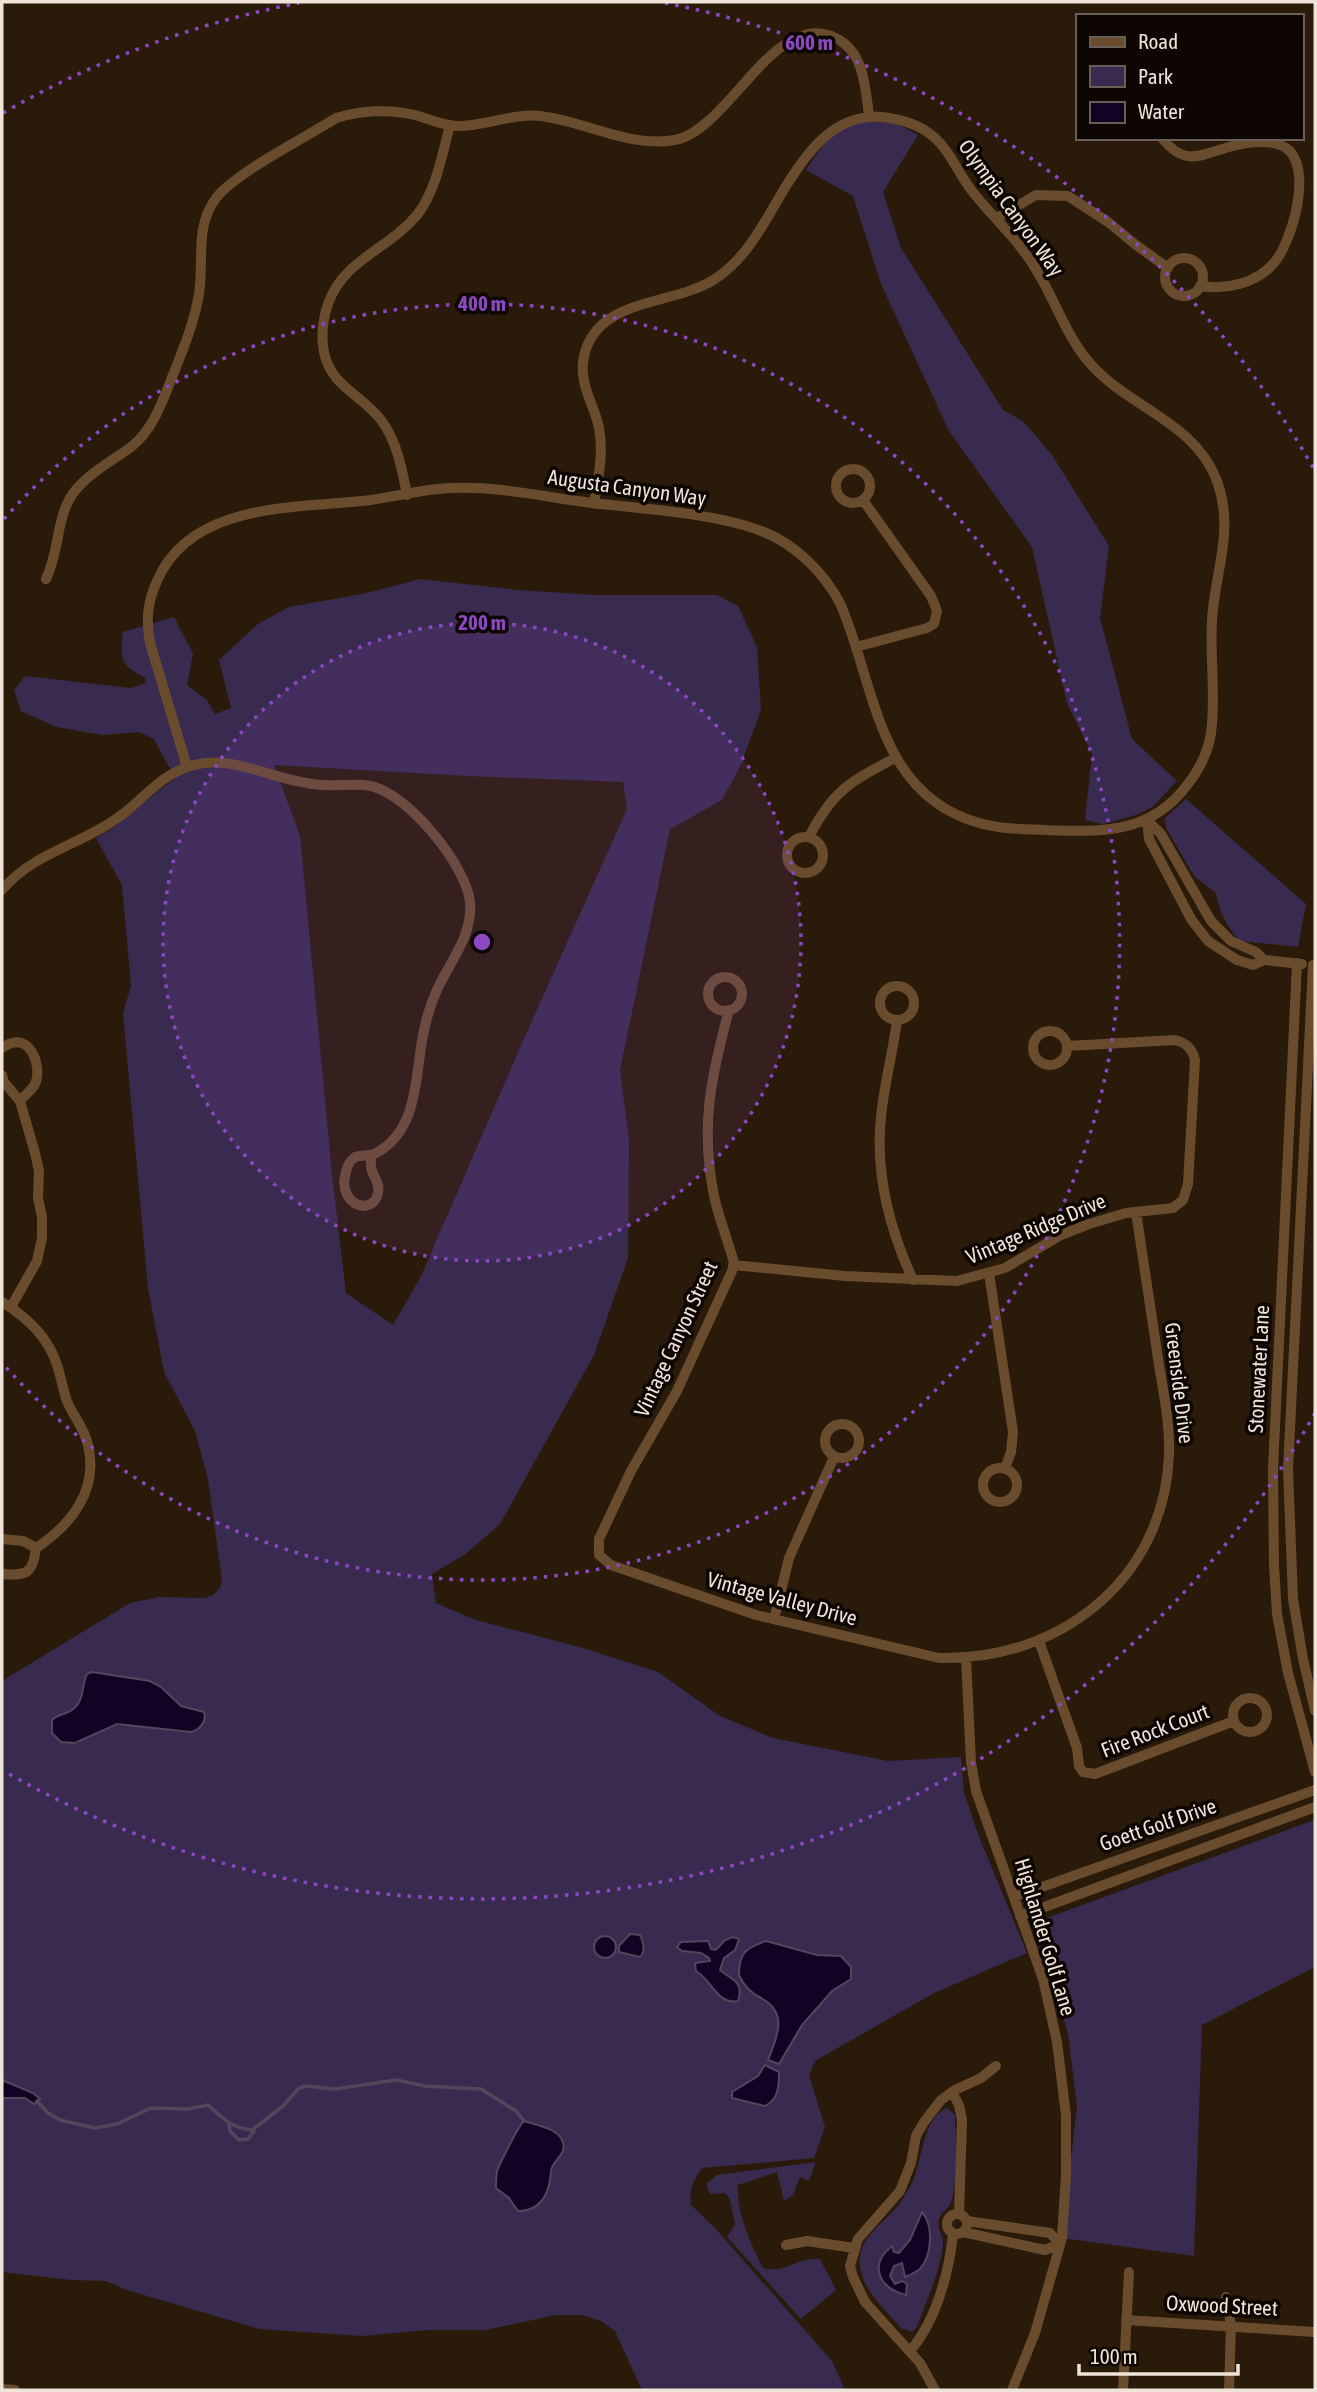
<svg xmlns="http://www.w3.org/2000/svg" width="1317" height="2392" viewBox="0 0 1317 2392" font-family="'Asap Condensed',sans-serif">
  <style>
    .green { fill: #392b4f; fill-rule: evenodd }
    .water { fill: #120224; stroke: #54465a; stroke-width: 2 }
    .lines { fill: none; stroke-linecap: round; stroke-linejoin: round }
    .stream { stroke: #54465a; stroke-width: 3.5 }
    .minor { stroke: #694c2e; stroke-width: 10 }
    .ring { fill: none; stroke: #8c48c3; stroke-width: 3.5; stroke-dasharray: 3.5 7 }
    .labels { text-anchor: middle; stroke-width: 7; stroke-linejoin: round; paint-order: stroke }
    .street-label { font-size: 21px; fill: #efe4d9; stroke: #0d0602 }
    .centre { fill: #8c48c3; stroke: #0d0602; stroke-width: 3.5 }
    .ring-label { font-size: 21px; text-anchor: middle; font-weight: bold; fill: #8c48c3; stroke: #0d0602; stroke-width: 7; stroke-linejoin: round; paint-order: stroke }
  </style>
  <rect width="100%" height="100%" fill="#291a09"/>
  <path class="green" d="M868 121 896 123 918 135 883 192 901 248 1003 410 1023 421 1052 455 1109 546 1100 618 1132 739 1177 781 1152 807 1136 815 1103 824 1085 820 1092 754 1067 703 1032 547 949 431 881 284 853 196 806 170C824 142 834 128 868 121Z
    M420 579 518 590 594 595H717L738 606 757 647 761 710 740 767 722 800 670 829 620 1070 629 1141 628 1258 594 1355 500 1524 467 1553 432 1574 436 1603 476 1620 583 1648 658 1672 720 1716 773 1738 888 1761 961 1757 964 1792 978 1834 1027 1953 934 1993 815 2061 809 2075 825 2127 814 2158 702 2168C693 2181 689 2189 691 2205L715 2228 832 2361 845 2390H642L615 2331 601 2321 582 2315H556L486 2330H428L362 2336 259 2329 127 2290 106 2281 71 2280 2 2272V1681L130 1603 159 1597 205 1598 213 1595 220 1588 222 1580 208 1479 195 1431 164 1372 148 1288 123 1013 131 986 122 885 96 838C126 822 147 798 175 778L154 739 139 732 103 735 56 727 21 711 14 690 25 676 131 688 146 683 145 678C120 664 120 661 123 632L174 617 193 654 187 685 207 700 215 714 231 708 219 660 258 624 289 607 367 593ZM274 765 468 776 623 782 627 809 523 1041 421 1276 393 1325 346 1293 332 1174 300 836Z
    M1186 799 1306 904 1298 947 1240 941C1226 925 1220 914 1216 893L1194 876 1166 828 1165 818Z
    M1314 1820 1315 1967 1202 2025 1194 2256 1062 2238 1077 2106 1068 2034 1036 1922Z
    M947 2108 955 2115C956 2137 958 2181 951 2202 949 2209 941 2211 939 2219 936 2229 944 2236 943 2245 940 2273 926 2301 917 2327L912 2332 901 2328C886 2310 862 2290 860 2266 857 2236 886 2223 901 2202 905 2196 908 2189 912 2183 922 2162 923 2116 947 2108Z
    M816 2162 809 2181 800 2177 793 2195 784 2201 777 2172 738 2185C736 2212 751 2244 763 2268 787 2274 797 2256 820 2259L836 2290 801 2319 727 2237 735 2224 730 2199 725 2193 710 2194 706 2184 717 2175Z"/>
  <path class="water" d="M92 1672 150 1681 161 1687 181 1706 204 1712C207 1721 200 1730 191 1732L117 1724 75 1743 61 1742 52 1733V1720C58 1714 65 1715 72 1710 85 1701 81 1686 87 1674Z
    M630 1934 640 1935C643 1941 646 1953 640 1957L619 1952V1946Z
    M594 1947a11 11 0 1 1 22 0a11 11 0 1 1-22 0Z
    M733 1937 739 1939 735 1950 724 1958 720 1970C730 1979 745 1981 738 2001 717 2005 712 1980 696 1971L695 1963 710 1961 709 1958 701 1953 682 1951 677 1947 681 1942 708 1941 711 1949 716 1950 725 1940Z
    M766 1941 817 1955 841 1956 851 1967V1979L832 1991 802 2025 779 2064 768 2060C777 2037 789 2013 761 1998 750 1992 745 1987 739 1975 739 1952 746 1948 766 1941Z
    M765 2065 779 2072C779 2085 779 2099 765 2106L732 2098V2092L758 2076Z
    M2 2080 33 2093 40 2099 34 2104 25 2098H2Z
    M524 2121C536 2125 557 2128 562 2140 567 2151 559 2156 554 2164 550 2168 551 2175 550 2180 547 2198 538 2211 518 2211L509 2198 496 2188C496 2182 496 2177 497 2171 500 2163 519 2125 524 2121Z
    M922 2212C934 2226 932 2255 920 2269 916 2272 910 2275 905 2277L902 2263 894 2266 890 2276 895 2284 902 2281 907 2284 906 2295C879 2288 868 2265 892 2246L894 2252 899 2253 910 2240Z"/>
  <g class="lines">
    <path class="stream" d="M37 2101 48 2113 60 2120 95 2128 117 2124 151 2108 188 2109 208 2105C222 2118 232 2128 252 2130L283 2106 299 2088 306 2086 335 2089 396 2080 425 2086 481 2089 516 2111 524 2121
      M229 2123 230 2131 239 2140 248 2139 254 2131"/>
    <path class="minor" d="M1162 138C1185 167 1200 155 1229 147 1239 144 1250 142 1261 142 1269 142 1279 143 1286 148 1314 167 1292 242 1274 263 1256 284 1225 290 1200 286
      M997 218 1036 195 1068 196 1108 222 1136 245 1168 268
      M1165 277a19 19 0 1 1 38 0a19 19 0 1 1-38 0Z
      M836 486a17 17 0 1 1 34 0a17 17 0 1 1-34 0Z
      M407 495C402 469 397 441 381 420 361 394 331 387 324 352 321 337 323 319 328 304 343 260 389 249 417 215 436 191 442 155 450 125
      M46 579C59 553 56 523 70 498 83 476 111 462 131 447 152 431 162 403 171 380 182 352 194 324 199 294 204 263 195 229 214 201 230 175 307 137 336 118 361 110 390 109 415 115 429 119 441 125 456 126 484 127 511 113 540 116 585 121 628 148 675 140 728 130 772 14 831 36 864 48 865 85 869 116
      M856 647 927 628 934 624 937 611 931 596 863 500
      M187 767 150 643C146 620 147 603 157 581 190 504 291 508 362 501 391 498 421 489 451 488 498 486 545 497 592 503 644 509 716 513 764 532 796 545 824 573 840 603 876 685 876 794 979 823 1000 829 1022 829 1044 830 1102 832 1150 835 1188 784 1202 766 1211 746 1212 723 1215 689 1210 654 1212 620 1215 570 1235 531 1217 481 1195 421 1126 407 1088 361 1066 335 1055 300 1037 271 1019 240 993 218 972 191 958 173 951 152 934 137 919 124 901 119 882 117 834 113 806 153 783 191 764 223 747 258 715 279 674 306 597 297 584 356 578 384 594 403 599 428 604 453 598 479 594 503
      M1147 820 1149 839 1191 919 1208 941 1237 960 1253 965 1264 960 1302 964
      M1147 820 1161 834 1211 921 1231 941 1256 952 1264 960
      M787 855a18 18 0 1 1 36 0a18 18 0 1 1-36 0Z
      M809 837C833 790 850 782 895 758
      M2 890C31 855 76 846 113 821 143 802 157 775 194 765 226 756 261 773 292 780 303 782 313 785 324 785 340 786 355 783 371 786 408 794 466 865 470 902 473 936 450 961 437 990 431 1003 426 1020 423 1035 415 1075 419 1130 376 1153 369 1156 362 1155 355 1157 348 1162 347 1168 345 1176 339 1205 373 1217 378 1193 380 1184 375 1179 372 1171 370 1166 371 1160 371 1155
      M1297 963 1273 1469 1274 1566 1277 1614 1288 1673 1315 1772
      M1313 965 1288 1469 1293 1599 1303 1659 1315 1711
      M708 994a17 17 0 1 1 34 0a17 17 0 1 1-34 0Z
      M880 1003a17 17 0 1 1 34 0a17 17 0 1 1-34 0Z
      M729 1010C711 1077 700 1126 714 1196 719 1219 728 1240 734 1263L732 1271 677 1391 631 1471 599 1539V1555L611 1565 756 1615 939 1658C1059 1661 1164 1580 1169 1455 1170 1425 1164 1395 1159 1365 1151 1314 1144 1263 1136 1212
      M897 1020C893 1053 884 1084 881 1117 875 1173 890 1230 913 1280
      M1033 1048a17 17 0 1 1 34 0a17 17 0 1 1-34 0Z
      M2 1048C30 1027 43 1068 35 1084 32 1090 24 1096 20 1101
      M2 1075 4 1082 20 1101 35 1153 39 1171 38 1198 42 1217V1238L37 1261 11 1307
      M733 1265 845 1276 957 1281 1005 1268 1061 1235 1089 1224 1126 1213 1173 1208 1183 1200 1188 1184 1195 1060C1192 1048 1186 1043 1175 1040L1067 1046
      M989 1273 1013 1432 1011 1452 1005 1468
      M2 1302C27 1317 48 1336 57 1365 61 1377 63 1390 67 1401 73 1416 85 1429 88 1445 99 1490 71 1525 36 1548
      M825 1441a17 17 0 1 1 34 0a17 17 0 1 1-34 0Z
      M983 1485a17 17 0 1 1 34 0a17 17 0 1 1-34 0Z
      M2 1539 23 1541 36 1548
      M2 1574C26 1576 33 1574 36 1548
      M774 1619 789 1558 834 1457
      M1039 1641 1077 1748 1079 1766 1083 1772 1095 1774 1234 1721
      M966 1658 971 1762 976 1791 1043 1979 1057 2042 1066 2115V2175L1062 2238 1035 2333 1012 2390
      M1233 1715a17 17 0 1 1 34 0a17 17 0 1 1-34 0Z
      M1014 1897 1315 1790
      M1020 1916 1315 1807
      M952 2092 959 2105 962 2120 959 2214
      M947 2224a10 10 0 1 1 20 0a10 10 0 1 1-20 0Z
      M963 2232 1045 2250 1060 2244 1050 2233 967 2221
      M786 2245 807 2241 854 2248
      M1226 2297 1231 2325 1229 2390
      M1126 2320 1315 2332
      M910 2351C936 2321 949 2273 953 2234
      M2 2389 15 2390
      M935 2390 920 2363 865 2302 853 2277 850 2266 858 2239 900 2191 911 2163 916 2136 924 2122 941 2100 955 2090 981 2078 996 2066
      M1123 2390 1129 2272"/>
  </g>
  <circle cx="482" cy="942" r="319" fill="#8c48c3" fill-opacity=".12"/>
  <g class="ring">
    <circle cx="482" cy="942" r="319"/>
    <path d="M4 519A638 638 0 1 1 4 1365"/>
    <path d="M1315 1413A957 957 0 0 1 4 1771M3 113A957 957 0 0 1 299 3M665 3A957 957 0 0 1 1315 471"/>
  </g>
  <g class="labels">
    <g class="street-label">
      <text transform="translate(1011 208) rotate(54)" y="7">Olympia Canyon Way</text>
      <text transform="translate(627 488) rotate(8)" y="7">Augusta Canyon Way</text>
      <text transform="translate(1036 1229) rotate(-23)" y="7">Vintage Ridge Drive</text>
      <text transform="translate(676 1339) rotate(-65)" y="7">Vintage Canyon Street</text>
      <text transform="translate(1259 1369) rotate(-87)" y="7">Stonewater Lane</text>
      <text transform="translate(1179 1383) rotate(83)" y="7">Greenside Drive</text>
      <text transform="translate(782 1599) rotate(15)" y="7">Vintage Valley Drive</text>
      <text transform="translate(1155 1731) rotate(-21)" y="7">Fire Rock Court</text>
      <text transform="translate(1158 1825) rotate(-19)" y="7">Goett Golf Drive</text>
      <text transform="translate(1045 1937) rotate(73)" y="7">Highlander Golf Lane</text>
      <text transform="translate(1222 2306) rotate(3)" y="7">Oxwood Street</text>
    </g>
  </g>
  <circle cx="482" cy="942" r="10" class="centre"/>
  <g class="ring-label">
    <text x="809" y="50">600 m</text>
    <text x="482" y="311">400 m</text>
    <text x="482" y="630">200 m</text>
  </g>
  <rect width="1317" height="2392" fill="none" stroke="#efe4d9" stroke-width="7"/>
  <rect x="1076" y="14" width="228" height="126" fill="#0d0602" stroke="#675f58" stroke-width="2"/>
  <rect x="1090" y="37" width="35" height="10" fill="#694c2e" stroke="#675f58" stroke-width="2"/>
  <text x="1138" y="49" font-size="21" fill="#efe4d9">Road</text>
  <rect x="1090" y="66" width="35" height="21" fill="#392b4f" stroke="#675f58" stroke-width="2"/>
  <text x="1138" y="84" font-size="21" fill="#efe4d9">Park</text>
  <rect x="1090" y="102" width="35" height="21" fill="#120224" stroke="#675f58" stroke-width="2"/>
  <text x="1138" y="119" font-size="21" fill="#efe4d9">Water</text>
  <path d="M1079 2364v10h159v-10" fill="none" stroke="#efe4d9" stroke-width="3.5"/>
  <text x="1090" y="2364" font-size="21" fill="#efe4d9" stroke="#0d0602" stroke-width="5" paint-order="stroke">100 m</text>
</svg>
